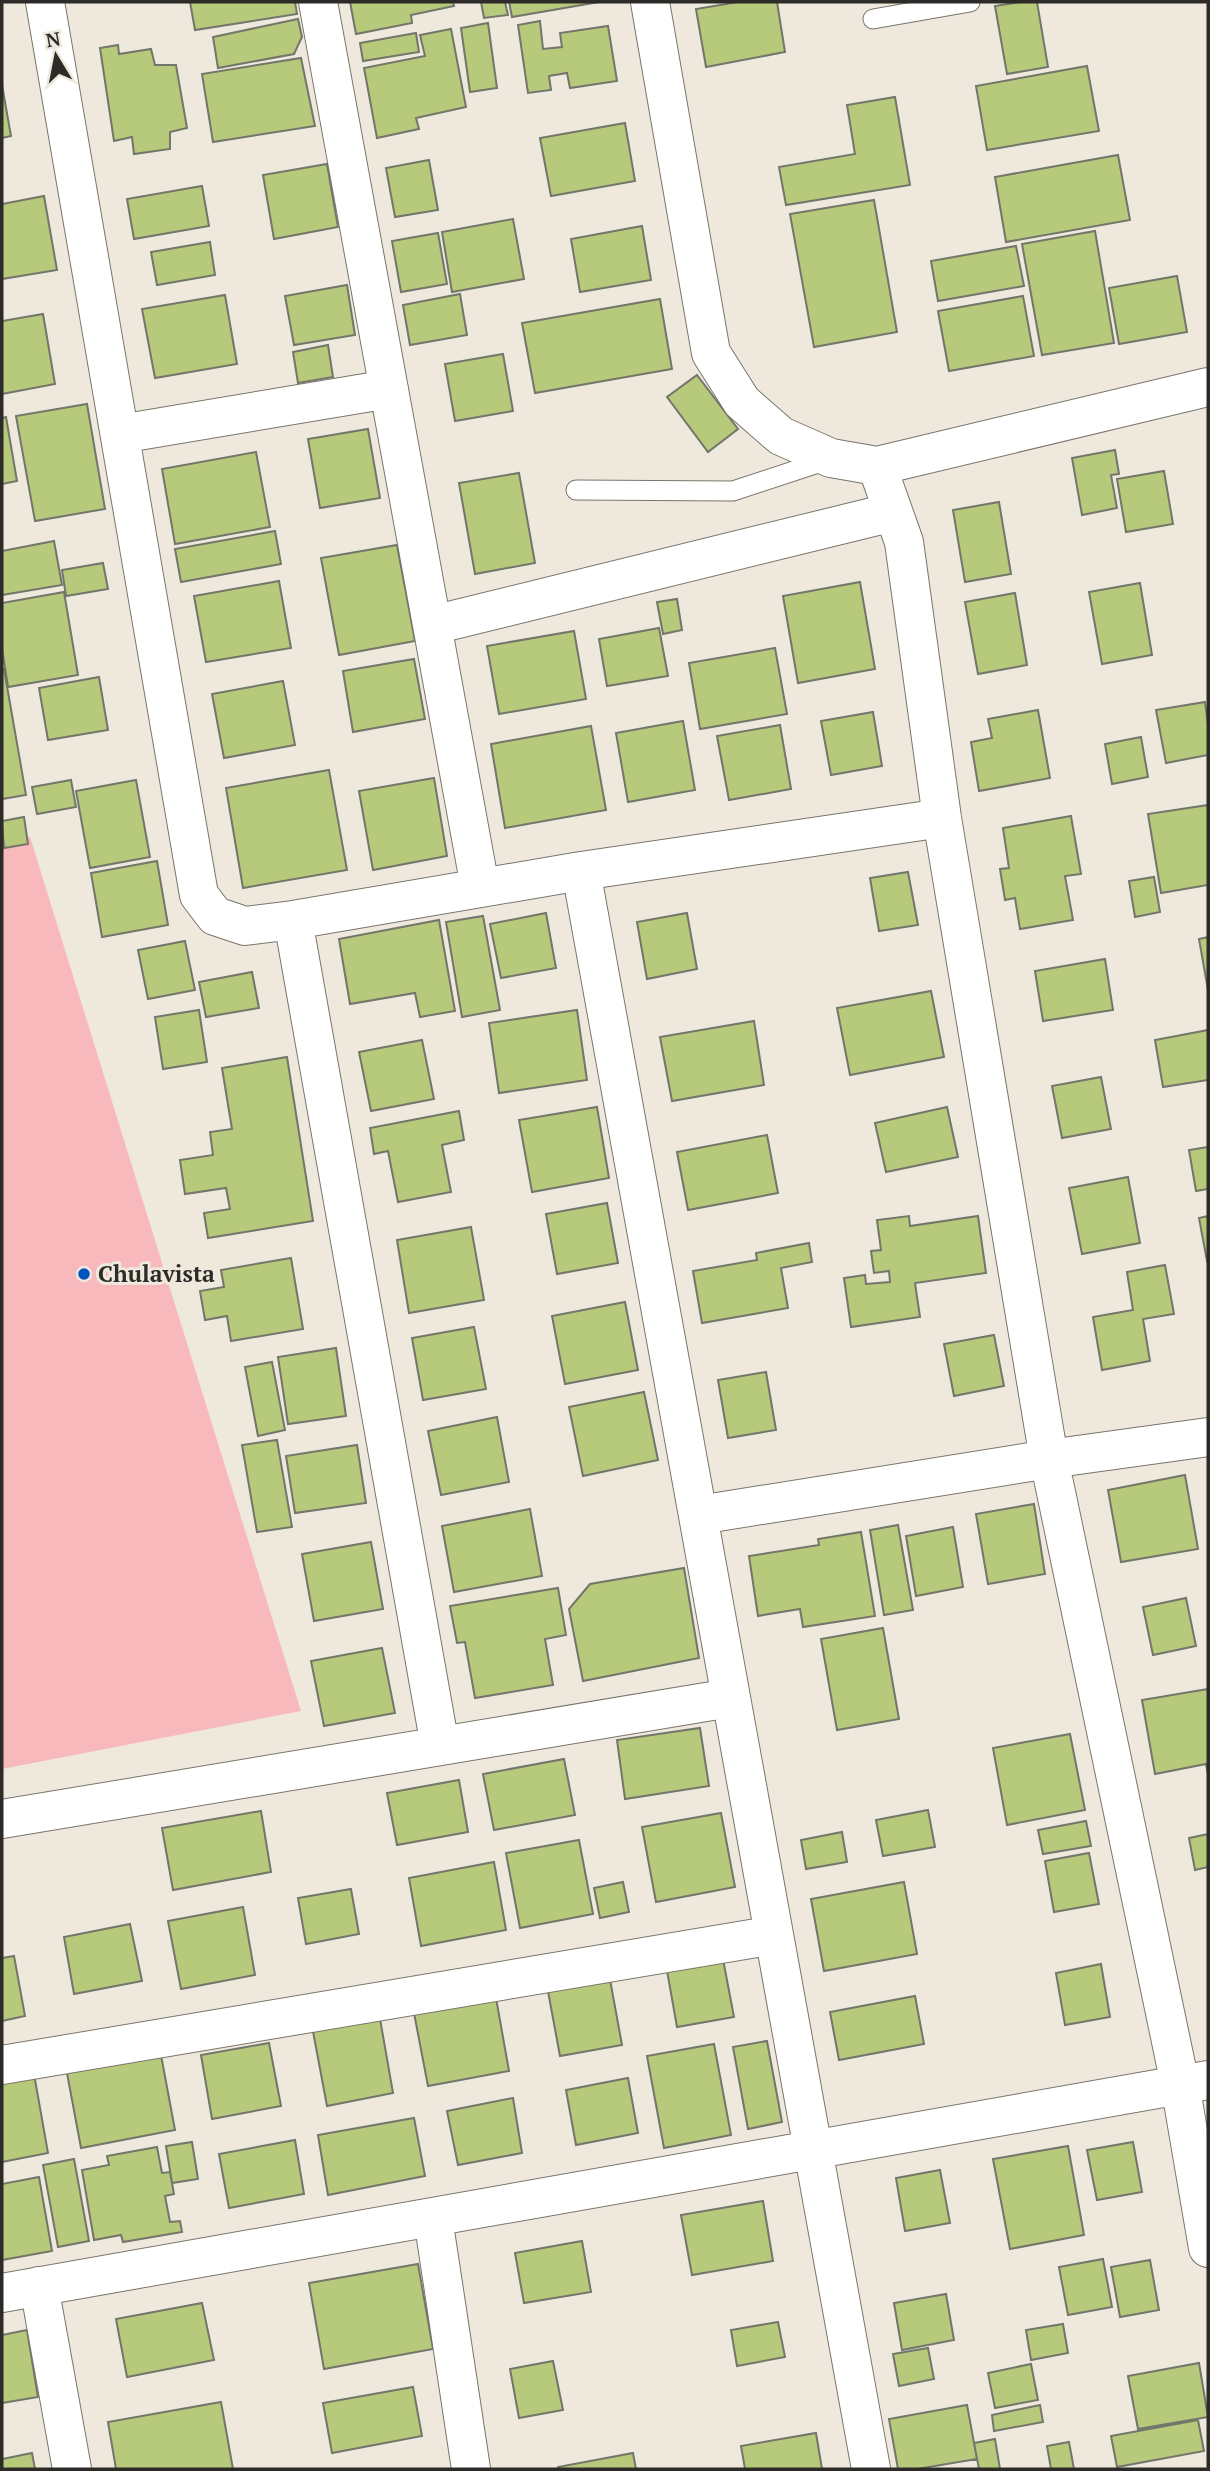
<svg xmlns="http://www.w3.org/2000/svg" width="1210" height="2471" viewBox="0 0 1210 2471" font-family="'PT Serif',serif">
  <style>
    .park { fill: #f8b9bd }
    .building { fill: #b7c97a; stroke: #73766a; stroke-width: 2 }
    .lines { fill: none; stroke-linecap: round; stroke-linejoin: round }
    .service-casing { stroke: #7a756a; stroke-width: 21 }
    .minor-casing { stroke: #7a756a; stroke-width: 40 }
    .service { stroke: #fff; stroke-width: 19 }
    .minor { stroke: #fff; stroke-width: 38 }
    .poi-dot { fill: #0054bd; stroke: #efe9dd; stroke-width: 2.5 }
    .labels { text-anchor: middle; stroke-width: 6; stroke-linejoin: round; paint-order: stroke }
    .poi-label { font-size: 23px; font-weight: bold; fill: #2d2b27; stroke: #efe9dd; text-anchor: start }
  </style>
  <rect width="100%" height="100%" fill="#efe9dd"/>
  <path class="park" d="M2 837H30L301 1711 2 1769Z"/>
  <path class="building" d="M190 2H295L297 14 195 30Z
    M350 2H453L454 6 411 15 412 23 356 34Z
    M481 2H505L508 15 484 18Z
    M509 2H599L512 17Z
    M738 2H777L785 52 706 67 696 9Z
    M1021 2H1037L1048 67 1007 74 995 6Z
    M298 19 302 37 294 54 218 68 213 37Z
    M540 21 543 49 562 47 560 33 608 26 617 81 570 88 567 73 549 76 551 90 528 93 518 25Z
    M488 23 497 88 470 92 461 28Z
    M451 29 466 107 416 118 419 129 377 138 364 68 425 56 420 35Z
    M416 33 419 52 363 61 360 43Z
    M118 45 119 54 151 49 155 65H176L187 128 170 132V149L134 154 132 137 114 141 100 48Z
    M301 58 315 126 213 142 202 74Z
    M1087 66 1099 131 987 150 976 86Z
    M2 85 11 136 2 138Z
    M895 97 910 185 786 205 779 167 855 154 847 105Z
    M625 123 635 181 551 196 540 138Z
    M1118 155 1130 220 1006 242 995 177Z
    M429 160 438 210 395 217 386 168Z
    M327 164 338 227 274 239 263 175Z
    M202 186 209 226 134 239 127 199Z
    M44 196 57 270 2 279V204Z
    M874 200 897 332 814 347 790 214Z
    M513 219 524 279 452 292 442 232Z
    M642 226 651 280 580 292 571 239Z
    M1095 231 1114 343 1042 355 1022 244Z
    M438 233 447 284 401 292 392 241Z
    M210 242 215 275 157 285 151 252Z
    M1016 246 1024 286 938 301 931 261Z
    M1177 276 1187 332 1119 344 1109 288Z
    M347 285 355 335 294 345 285 296Z
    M460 294 467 335 410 345 403 305Z
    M225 295 237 364 155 378 142 309Z
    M1023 296 1034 356 949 371 938 311Z
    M660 299 672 369 535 393 522 323Z
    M43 314 55 384 2 394V321Z
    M328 345 333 377 298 383 293 352Z
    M503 354 513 411 455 421 445 364Z
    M697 375 738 429 708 452 667 397Z
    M87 404 105 509 35 521 16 416Z
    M6 417 17 481 2 484V418Z
    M368 429 380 498 320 508 308 439Z
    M1115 450 1119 474 1111 475 1117 508 1082 515 1072 458Z
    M256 452 270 527 175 544 162 469Z
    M1164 471 1173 524 1126 532 1117 479Z
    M519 473 535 563 475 574 459 483Z
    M999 502 1011 574 965 582 953 510Z
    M275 531 281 564 181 582 175 549Z
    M54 541 62 585 2 595V551Z
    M397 545 415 641 339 655 321 558Z
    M103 563 108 589 66 596 62 570Z
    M279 581 291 648 206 662 194 596Z
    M860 582 875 669 798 683 783 596Z
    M1140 583 1152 655 1102 664 1089 592Z
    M64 592 78 675 8 687 2 649V603Z
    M1015 593 1027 665 978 674 965 602Z
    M677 599 682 630 663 634 657 602Z
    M659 628 668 676 607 686 599 639Z
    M574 631 586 699 499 714 487 646Z
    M775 648 787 714 700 729 689 663Z
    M414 659 425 719 353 732 343 671Z
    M4 669 26 795 2 799V670Z
    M99 677 108 730 48 740 39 688Z
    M283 681 295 745 224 758 212 694Z
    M1205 702 1208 724V755L1166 763 1156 710Z
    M1038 710 1050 778 979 791 971 742 992 738 988 719Z
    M873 712 882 766 831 775 821 721Z
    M683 721 695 790 628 802 616 733Z
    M780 725 791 789 729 800 717 736Z
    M591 726 606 810 505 828 491 744Z
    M1141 737 1148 777 1112 784 1105 744Z
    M329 770 347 870 243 888 226 788Z
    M434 778 447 856 373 870 359 791Z
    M71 780 76 807 37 814 32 787Z
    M136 780 150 857 90 868 76 791Z
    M1208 805V885L1161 893 1148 814Z
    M1071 816 1081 874 1065 876 1073 920 1020 929 1015 898 1005 900 1000 869 1009 868 1003 828Z
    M24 817 28 844 4 848 2 821Z
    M157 861 168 925 102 937 91 873Z
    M908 872 918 925 879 931 870 878Z
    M1154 877 1160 912 1135 917 1129 881Z
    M546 913 556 968 501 978 490 924Z
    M687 913 697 969 647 979 637 922Z
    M483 916 500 1010 462 1017 446 922Z
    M439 920 455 1011 420 1017 415 993 350 1004 339 939Z
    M1208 937V990L1199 939Z
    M185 941 195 990 148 999 138 950Z
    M1105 959 1113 1010 1043 1021 1035 971Z
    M252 972 259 1008 206 1017 199 982Z
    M931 991 944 1057 850 1075 837 1008Z
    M199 1010 207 1062 163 1069 155 1017Z
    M577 1010 587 1080 499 1093 489 1023Z
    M754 1021 764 1085 672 1101 660 1037Z
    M1208 1030V1080L1163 1087 1155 1040Z
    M422 1040 434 1099 371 1111 359 1052Z
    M287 1057 313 1221 208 1238 204 1213 230 1209 226 1188 185 1194 180 1160 213 1155 210 1132 232 1129 222 1068Z
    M1101 1077 1111 1129 1062 1138 1052 1086Z
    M597 1107 609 1178 532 1192 519 1120Z
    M947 1107 958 1157 886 1172 875 1123Z
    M459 1111 464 1140 442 1145 451 1192 398 1202 388 1151 374 1154 370 1128Z
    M767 1135 778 1193 688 1210 677 1152Z
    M1208 1147V1189L1196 1191 1189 1150Z
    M1128 1177 1140 1243 1082 1254 1069 1188Z
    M607 1203 618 1263 557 1274 546 1214Z
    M909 1216 910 1226 978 1216 986 1273 915 1283 920 1317 851 1327 844 1278 865 1275 866 1284 890 1282 889 1271 874 1273 871 1251 881 1250 877 1220Z
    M1208 1216V1260L1207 1261 1199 1218Z
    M471 1227 484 1300 409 1313 397 1240Z
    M809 1243 812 1262 781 1268 788 1308 702 1323 693 1271 757 1260 756 1253Z
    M291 1258 303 1329 231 1341 227 1316 205 1320 200 1291 224 1287 221 1270Z
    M1165 1265 1174 1314 1143 1319 1150 1361 1102 1370 1093 1317 1133 1310 1127 1272Z
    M625 1302 638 1370 565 1384 552 1316Z
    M474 1327 486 1389 423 1400 412 1338Z
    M994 1335 1004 1386 954 1396 944 1344Z
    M336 1348 346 1416 288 1424 278 1357Z
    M272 1362 285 1430 258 1436 245 1367Z
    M766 1372 776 1430 728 1438 718 1380Z
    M644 1392 658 1460 583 1476 569 1407Z
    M497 1417 509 1482 441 1495 428 1431Z
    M277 1440 292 1527 257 1532 242 1445Z
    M357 1445 366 1503 295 1513 286 1456Z
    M1185 1475 1198 1549 1121 1562 1108 1490Z
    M1034 1504 1045 1574 988 1584 976 1514Z
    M530 1509 542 1576 454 1592 442 1526Z
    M898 1525 913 1610 884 1615 870 1530Z
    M953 1527 963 1587 916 1596 906 1536Z
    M861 1532 875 1616 803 1627 800 1609 758 1616 749 1556 819 1545 818 1539Z
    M371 1542 383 1609 314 1621 302 1554Z
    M684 1568 699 1658 583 1681 569 1609 590 1584Z
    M558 1588 566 1635 545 1639 553 1685 475 1698 465 1642 457 1643 450 1606Z
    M1186 1598 1196 1646 1153 1655 1143 1607Z
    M883 1628 899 1719 837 1730 821 1639Z
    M382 1648 395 1713 324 1726 311 1661Z
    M1208 1689V1774L1206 1764 1155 1774 1142 1700Z
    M700 1728 709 1786 625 1799 617 1740Z
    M1070 1734 1085 1810 1007 1825 993 1748Z
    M564 1759 575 1815 494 1830 483 1774Z
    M459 1780 468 1832 397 1845 387 1793Z
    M928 1810 935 1847 883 1856 876 1820Z
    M261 1811 271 1872 173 1890 162 1828Z
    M721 1813 735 1887 656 1902 642 1827Z
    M1086 1821 1091 1846 1043 1854 1038 1830Z
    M842 1832 847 1862 806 1869 801 1840Z
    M1208 1834V1867L1195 1870 1189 1838Z
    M579 1840 593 1914 520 1928 506 1853Z
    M1089 1853 1099 1904 1054 1912 1045 1861Z
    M494 1862 506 1930 421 1946 409 1878Z
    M623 1882 629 1912 600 1918 594 1888Z
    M904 1882 917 1954 824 1971 811 1899Z
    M351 1889 359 1934 306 1944 298 1898Z
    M243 1907 255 1975 181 1989 168 1921Z
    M130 1924 142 1981 74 1994 64 1937Z
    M722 1954 734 2017 677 2027 666 1965Z
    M14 1956 25 2016 2 2021V1958Z
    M1101 1964 1110 2017 1065 2025 1056 1973Z
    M609 1974 622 2045 560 2056 547 1986Z
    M915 1996 924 2044 839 2060 830 2012Z
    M496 1998 509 2071 428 2086 414 2013Z
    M379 2013 393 2093 327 2106 312 2026Z
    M767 2041 782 2122 748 2129 733 2047Z
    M269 2043 281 2106 212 2119 201 2055Z
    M714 2044 731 2135 664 2148 647 2056Z
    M161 2055 175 2130 81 2148 67 2073Z
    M34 2074 48 2153 2 2162V2080Z
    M628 2078 638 2133 576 2145 566 2090Z
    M513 2098 522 2153 458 2165 447 2111Z
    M414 2118 425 2176 328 2195 318 2135Z
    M295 2140 304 2194 229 2208 219 2154Z
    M192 2142 198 2179 172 2183 166 2146Z
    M1133 2142 1142 2192 1097 2200 1087 2150Z
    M1068 2146 1084 2235 1010 2249 993 2159Z
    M157 2147 162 2173 170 2172 174 2194 165 2196 170 2222 180 2221 182 2232 123 2242 121 2235 94 2240 82 2170 109 2165 107 2156Z
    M74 2159 89 2241 58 2247 43 2165Z
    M940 2170 950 2223 905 2231 896 2178Z
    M39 2177 52 2251 2 2260V2184Z
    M763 2201 773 2261 692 2275 681 2215Z
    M582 2241 591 2292 524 2303 515 2253Z
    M1103 2259 1112 2307 1068 2315 1059 2267Z
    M1150 2260 1159 2310 1120 2317 1111 2267Z
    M418 2264 433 2349 324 2369 309 2283Z
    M946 2294 954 2340 902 2350 894 2303Z
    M202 2303 214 2360 127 2377 116 2319Z
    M778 2322 785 2357 737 2366 731 2330Z
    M1063 2324 1068 2353 1031 2360 1026 2330Z
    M27 2330 38 2397 2 2403V2335Z
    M928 2348 934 2379 899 2386 893 2354Z
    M553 2361 563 2410 519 2418 510 2369Z
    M1199 2363 1208 2417 1138 2429 1128 2376Z
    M1031 2364 1038 2400 995 2408 988 2373Z
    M413 2387 422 2436 332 2453 323 2403Z
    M221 2402 233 2469H116L108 2422Z
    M967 2405 977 2459 917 2469H898L889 2419Z
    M1040 2405 1043 2422 994 2431 992 2415Z
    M1198 2420 1204 2451 1117 2467 1111 2436Z
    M816 2433 822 2469H745L741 2446Z
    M995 2439 1000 2469H979L974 2443Z
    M1069 2442 1074 2469H1051L1047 2446Z
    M32 2453 35 2469H2V2459Z
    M633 2453 636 2469H558V2467Z"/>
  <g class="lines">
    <defs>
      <path id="service" d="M873 19 970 2
        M576 490 733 491 827 460"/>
      <path id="minor" d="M45 2 199 895 215 916 245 926 293 920 581 871 942 818
        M318 2 480 887
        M650 2 711 353 742 402 781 436 831 458 877 466 1208 387
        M120 434 389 389
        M877 466 904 542 942 818 1049 1459 1180 2084 1208 2248
        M433 625 893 512
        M581 871 871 2469
        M293 920 440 1746
        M699 1515 1049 1459 1208 1437
        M2 1819 730 1698
        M2 2065 774 1935
        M433 2218 471 2469
        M39 2286 72 2469
        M2 2293 1208 2080"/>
    </defs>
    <use href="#service" class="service-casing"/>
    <use href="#minor" class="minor-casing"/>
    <use href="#service" class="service"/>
    <use href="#minor" class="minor"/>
  </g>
  <circle class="poi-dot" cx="84" cy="1274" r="7"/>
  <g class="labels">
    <g class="poi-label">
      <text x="98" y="1282">Chulavista</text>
    </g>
  </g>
  <rect width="1210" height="2471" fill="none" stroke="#2d2b27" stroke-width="7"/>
  <g transform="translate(56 56) rotate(350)" stroke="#efe9dd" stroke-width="5" paint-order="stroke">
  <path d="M0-5L12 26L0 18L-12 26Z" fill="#2d2b27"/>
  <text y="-10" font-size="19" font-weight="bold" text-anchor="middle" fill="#2d2b27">N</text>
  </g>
</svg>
